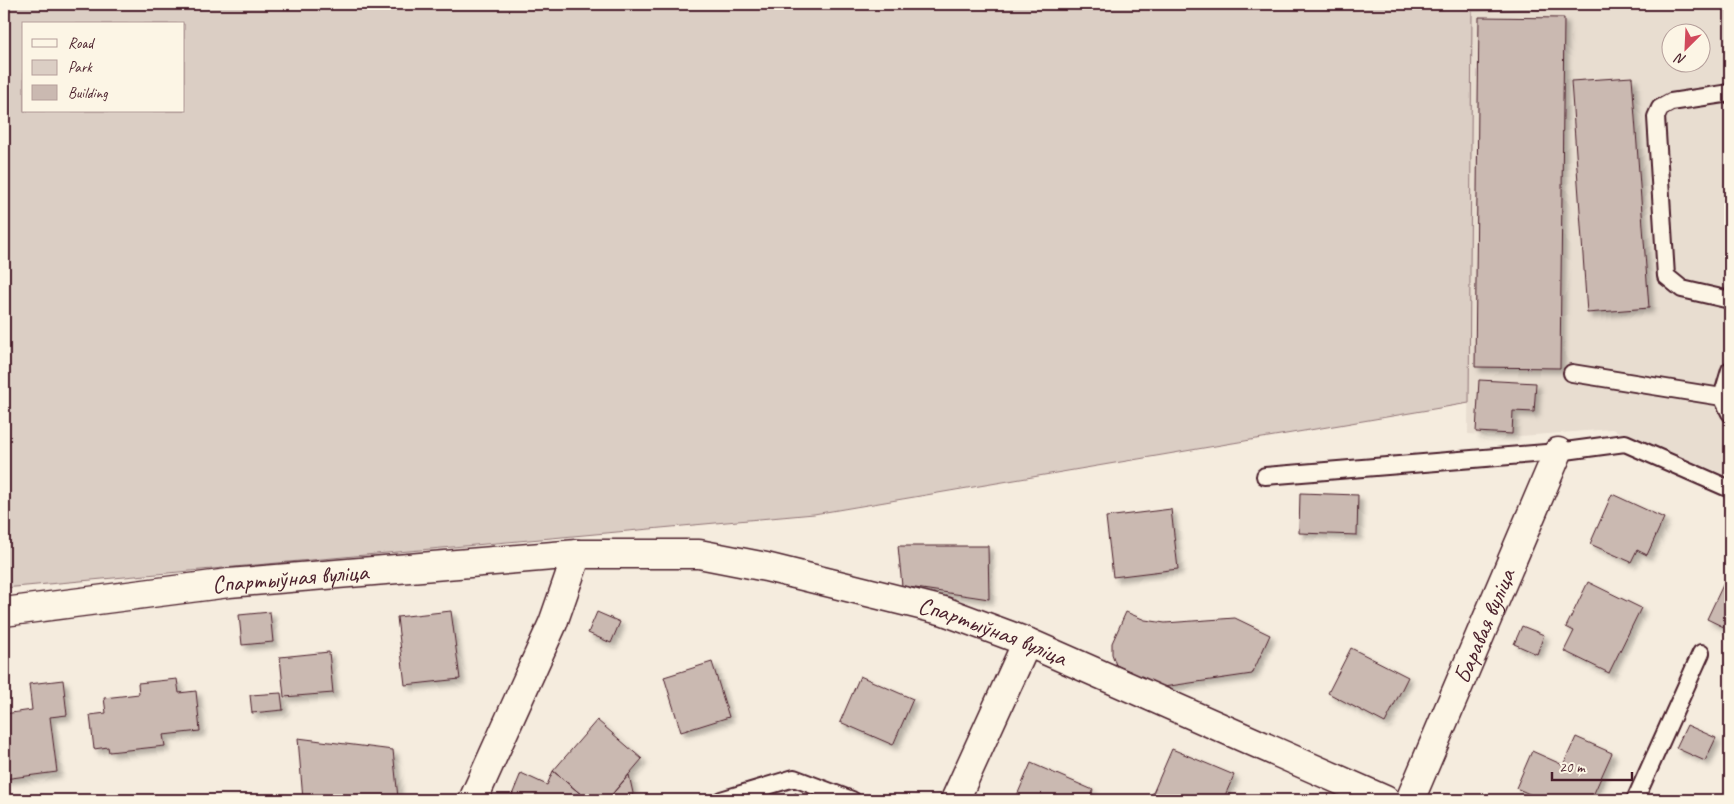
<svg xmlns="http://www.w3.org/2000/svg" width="1734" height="804" viewBox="0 0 1734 804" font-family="Caveat,sans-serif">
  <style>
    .built { fill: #e8ddd0; fill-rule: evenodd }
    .green { fill: #dbcec4; stroke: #927678; fill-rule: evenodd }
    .building { fill: #cab9b1; stroke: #4a1f2b; filter: url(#shadow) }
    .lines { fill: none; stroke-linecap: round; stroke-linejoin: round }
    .lane-casing { stroke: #4a1f2b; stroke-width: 20 }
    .street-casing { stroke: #4a1f2b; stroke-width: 31 }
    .secondary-casing { stroke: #4a1f2b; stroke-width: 31 }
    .lane { stroke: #fcf5e5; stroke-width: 16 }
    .street { stroke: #fcf5e5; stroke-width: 28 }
    .secondary { stroke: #fcf5e5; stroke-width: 28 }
    .labels { text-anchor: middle; stroke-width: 4; stroke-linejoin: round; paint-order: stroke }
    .street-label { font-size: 24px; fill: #4a1f2b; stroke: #fcf5e5 }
  </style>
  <defs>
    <filter id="shadow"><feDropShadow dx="4.5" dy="4.5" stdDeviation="2.5" flood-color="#0004"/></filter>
  </defs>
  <rect width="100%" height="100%" fill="#f5ecde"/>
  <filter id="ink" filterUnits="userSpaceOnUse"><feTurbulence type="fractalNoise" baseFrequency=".02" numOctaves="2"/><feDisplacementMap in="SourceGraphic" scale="10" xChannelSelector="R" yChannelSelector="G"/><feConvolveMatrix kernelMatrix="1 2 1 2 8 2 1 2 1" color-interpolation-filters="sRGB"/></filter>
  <g filter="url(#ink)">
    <path class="built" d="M1670 4H1730V477L1612 429 1507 437 1468 434 1472 10 1658 7ZM1672 32H1702V62H1672Z"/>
    <path class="green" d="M4 4H1670L1658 7 1472 11 1469 403 814 514 4 588ZM24 24H184V111H24Z"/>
    <path class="building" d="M1479 17 1564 18 1560 368 1475 367Z
      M1632 77 1649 308 1587 313 1571 81Z
      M1479 380 1536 383 1534 412 1513 411 1512 434 1476 432Z
      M1300 493 1358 495 1357 535 1299 533Z
      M1612 494 1664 518 1647 555 1637 550 1631 562 1590 544Z
      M1171 509 1178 569 1113 577 1106 517Z
      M898 546H988L989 599 902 586Z
      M1730 570V630L1707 619Z
      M1588 582 1641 608 1609 673 1564 651 1574 631 1566 627Z
      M451 611 460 679 405 685 397 617Z
      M270 612 273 642 242 645 239 615Z
      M597 612 620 622 611 643 588 633Z
      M1126 612 1145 620 1165 623 1235 618 1270 635 1252 674 1163 687 1116 665 1112 654V643Z
      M1522 626 1544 635 1537 654 1514 644Z
      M1351 648 1408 677 1385 723 1328 693Z
      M329 652 333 693 284 697 280 657Z
      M712 662 729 717 681 732 664 677Z
      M860 676 913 699 893 745 840 722Z
      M177 679 179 693 196 691 200 731 163 735 165 746 109 752 108 747 94 749 90 715 106 713 104 698 139 694 138 683Z
      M63 680 67 715 50 717 57 772 4 779V714L32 710 29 684Z
      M281 693 283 710 252 713 250 695Z
      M597 720 642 759 607 800H588L553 771Z
      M1687 725 1716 738 1705 761 1676 748Z
      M1576 737 1612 753 1591 800H1543L1516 788 1532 751 1563 765Z
      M298 738 393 750 398 798 383 800H303Z
      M1172 749 1234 775 1223 800H1150Z
      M1031 763 1093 790 1088 800H1015Z
      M553 771 588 800H510L521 773 547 785Z
      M629 775 633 793 630 800H607Z
      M795 793 812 800H792Z
      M270 795 271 800H245Z"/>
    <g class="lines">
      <defs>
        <path id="lane" d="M1730 93 1671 102 1660 108 1656 117 1666 276 1682 289 1730 300
          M1730 370 1722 397 1730 413
          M1572 373 1722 397
          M1265 476 1558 452 1625 443 1730 489
          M721 800 794 778 852 800
          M1635 800 1701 653"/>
        <g id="street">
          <path d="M473 800 553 623 577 554"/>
          <path d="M955 800 1027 642"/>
          <path id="s1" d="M1410 800 1558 452"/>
        </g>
        <g id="secondary">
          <path id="s2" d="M4 612 229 583 577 554H699L766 567 944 611 1027 642 1385 800"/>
        </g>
      </defs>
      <use href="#lane" class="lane-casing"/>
      <use href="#street" class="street-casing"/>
      <use href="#secondary" class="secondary-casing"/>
      <use href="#lane" class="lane"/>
      <use href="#street" class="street"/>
      <use href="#secondary" class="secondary"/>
    </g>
  </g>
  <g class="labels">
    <g class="street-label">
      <text dy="8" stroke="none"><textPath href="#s2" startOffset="288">Спартыўная вуліца</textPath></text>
      <text dy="8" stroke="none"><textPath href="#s1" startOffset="189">Баравая вуліца</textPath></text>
      <text dy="8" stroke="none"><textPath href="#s2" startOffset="1002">Спартыўная вуліца</textPath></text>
    </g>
  </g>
  <rect width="1734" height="804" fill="none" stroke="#fcf5e5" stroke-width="20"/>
  <rect x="10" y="10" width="1714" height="784" fill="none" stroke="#4a1f2b" stroke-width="2" filter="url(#ink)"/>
  <rect x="22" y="22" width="162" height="90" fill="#fcf5e5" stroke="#b59f9b"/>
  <rect x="32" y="39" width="25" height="8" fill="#fcf5e5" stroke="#b59f9b"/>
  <text x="68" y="48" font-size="15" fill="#4a1f2b">Road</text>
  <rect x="32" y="60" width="25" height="15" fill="#dbcec4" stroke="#b59f9b"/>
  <text x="68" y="72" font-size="15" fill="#4a1f2b">Park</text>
  <rect x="32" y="85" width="25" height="15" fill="#cab9b1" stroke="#b59f9b"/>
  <text x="68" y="98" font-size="15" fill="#4a1f2b">Building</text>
  <g transform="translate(1686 48) rotate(204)"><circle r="24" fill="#fcf5e5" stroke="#b59f9b"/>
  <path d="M0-4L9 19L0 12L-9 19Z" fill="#d1495b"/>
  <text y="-8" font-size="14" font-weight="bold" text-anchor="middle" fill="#4a1f2b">N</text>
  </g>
  <path d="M1552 772v8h80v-8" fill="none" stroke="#4a1f2b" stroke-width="2.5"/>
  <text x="1559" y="772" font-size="15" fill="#4a1f2b" stroke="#fcf5e5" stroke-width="4" paint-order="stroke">20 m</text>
</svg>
